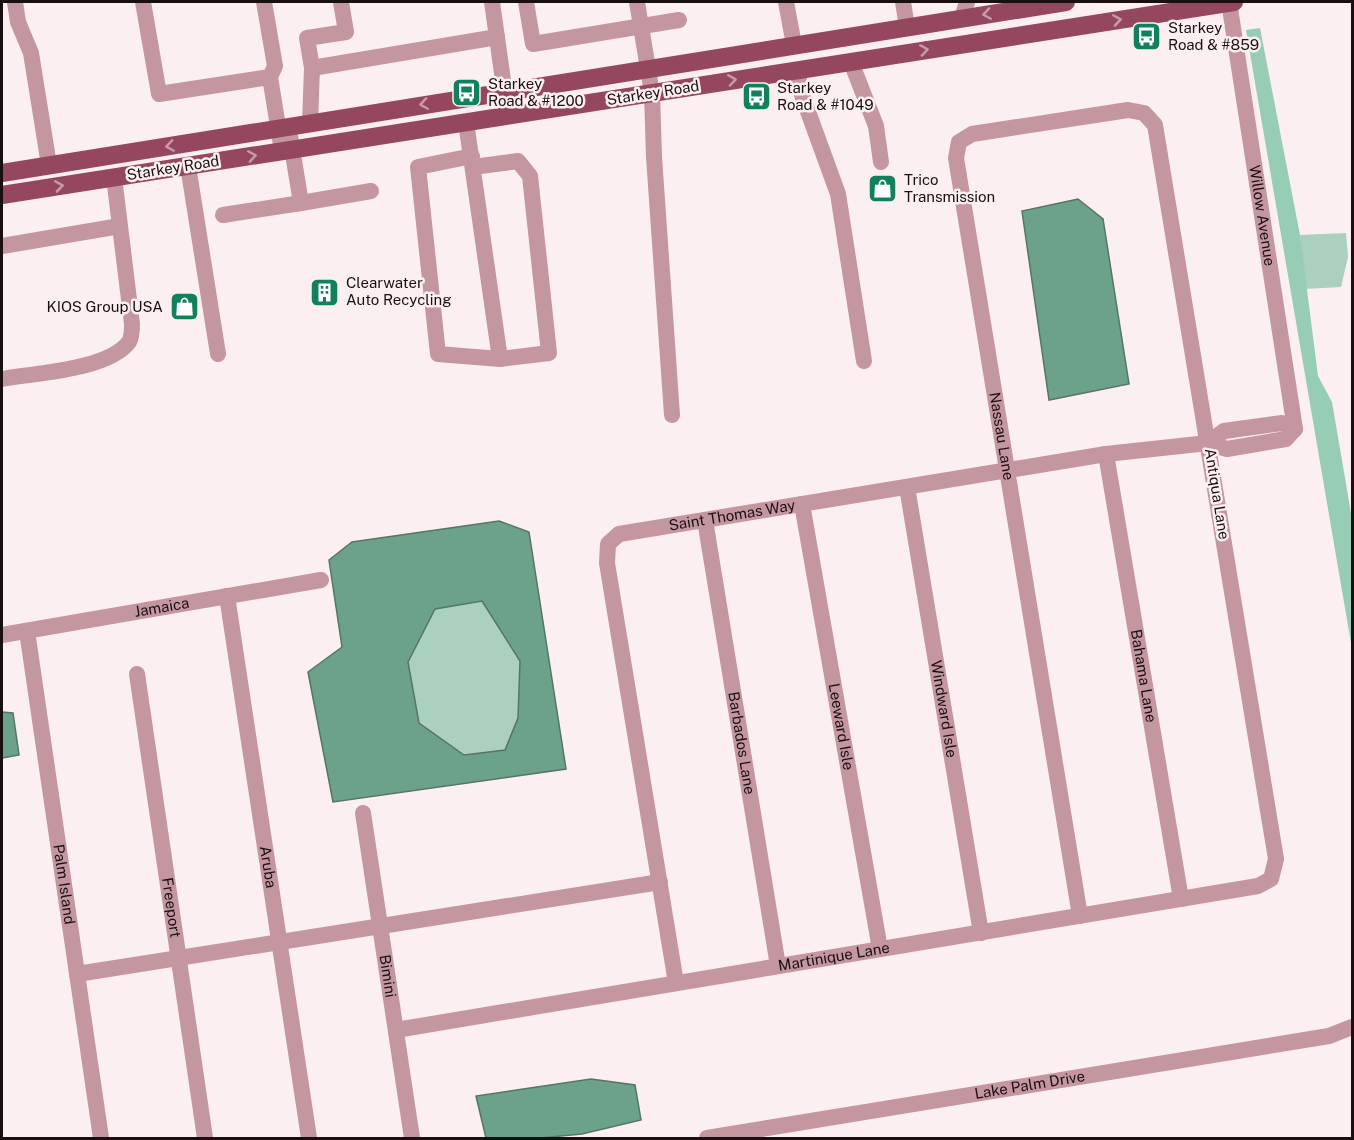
<svg xmlns="http://www.w3.org/2000/svg" width="1354" height="1140" viewBox="0 0 1354 1140" font-family="'Public Sans',sans-serif">
  <style>
    .green { fill: #abd0be }
    .forest { fill: #96cdb4 }
    .water { fill: #6da28a; stroke: #547666; stroke-width: 1.5; fill-rule: evenodd }
    .lines { fill: none; stroke-linecap: round; stroke-linejoin: round }
    .minor { stroke: #c496a0; stroke-width: 16 }
    .major { stroke: #95475d; stroke-width: 18 }
    .oneway { stroke: #c89ba7 }
    .labels { text-anchor: middle; stroke-width: 5; stroke-linejoin: round; paint-order: stroke }
    .poi-label { font-size: 15px; fill: #190f11; stroke: #fceff1; text-anchor: start }
    .street-label { font-size: 15px; fill: #190f11; stroke: #fceff1 }
  </style>
  <rect width="100%" height="100%" fill="#fceff1"/>
  <path class="green" d="M1346 233 1348 257 1341 287 1305 289 1300 235Z
    M482 601 520 660 518 718 505 750 464 755 419 723 408 662 435 609Z"/>
  <path class="forest" d="M1260 28 1300 235 1318 376 1332 402 1352 519V649L1246 30Z"/>
  <path class="water" d="M1078 199 1103 219 1129 384 1049 400 1022 211Z
    M499 521 529 532 566 769 333 802 308 672 342 647 329 560 352 542ZM482 601 520 661 518 718 505 750 464 755 419 723 408 662 435 609Z
    M2 712 13 713 19 755 2 758Z
    M591 1079 635 1085 641 1120 582 1134 540 1138H486L476 1096Z"/>
  <g class="lines">
    <g class="minor">
      <path d="M15 2 18 22 31 53 49 165"/>
      <path d="M143 2 159 94 270 77"/>
      <path d="M264 2 275 66 270 77 282 151"/>
      <path d="M341 2 346 32 307 38 312 68 497 37"/>
      <path d="M492 2 508 116"/>
      <path d="M526 2 533 44 679 20"/>
      <path d="M637 2 652 93 654 157 672 415"/>
      <path d="M786 2 794 45"/>
      <path d="M903 2 907 27"/>
      <path id="s1" d="M1229 2 1295 429"/>
      <path d="M962 18 967 2"/>
      <path d="M851 62 876 126 881 162"/>
      <path d="M797 70 802 95 838 194 864 361"/>
      <path d="M466 122 500 359 549 353 530 176 518 161 473 167"/>
      <path d="M310 123 312 68"/>
      <path d="M290 136 301 203 371 191"/>
      <path d="M472 156 418 167 438 354 500 359"/>
      <path d="M188 166 218 354"/>
      <path d="M223 215 301 203"/>
      <path d="M2 246 120 226"/>
      <path d="M2 379C35 373 108 370 129 342 132 337 132 330 132 324L114 177"/>
      <path d="M1208 443 1227 449 1286 439 1295 429"/>
      <path id="s2" d="M1106 454 1181 899"/>
      <path id="s3" d="M907 487 981 933"/>
      <path id="s4" d="M802 504 880 949"/>
      <path id="s5" d="M705 520 778 966"/>
      <path id="s6" d="M227 596 309 1138"/>
      <path id="s7" d="M27 631 101 1138"/>
      <path id="s8" d="M2 635 321 580"/>
      <path id="s9" d="M137 674 205 1138"/>
      <path id="s10" d="M363 813 412 1138"/>
      <path d="M77 974 660 882"/>
      <path id="s11" d="M676 983 607 563 608 544 619 534 1106 454 1208 443 1224 431 1282 423 1295 429"/>
      <path id="s12" d="M396 1030 1258 886 1271 879 1276 859 1155 125 1144 113 1128 110 972 134 959 142 956 158 1080 916"/>
      <path id="s13" d="M707 1138 1329 1036 1352 1027"/>
    </g>
    <path class="major" d="M2 173 1066 2
      M2 195 1234 2"/>
  </g>
  <defs><path id="oneway-chevron" d="M-2-3.5L2.5 0L-2 3.5" fill="none" stroke-width="1.6" stroke-linecap="round" stroke-linejoin="round" transform="scale(1.5)"/></defs>
  <g class="oneway">
    <use href="#oneway-chevron" transform="translate(987 14) rotate(171)"/>
    <use href="#oneway-chevron" transform="translate(1117 20) rotate(-9)"/>
    <use href="#oneway-chevron" transform="translate(924 50) rotate(-9)"/>
    <use href="#oneway-chevron" transform="translate(732 80) rotate(-9)"/>
    <use href="#oneway-chevron" transform="translate(424 104) rotate(171)"/>
    <use href="#oneway-chevron" transform="translate(170 146) rotate(171)"/>
    <use href="#oneway-chevron" transform="translate(252 156) rotate(-9)"/>
    <use href="#oneway-chevron" transform="translate(59 186) rotate(-9)"/>
  </g>
  <defs>
    <symbol id="bus-square" viewBox="-11 -11 22 22"><rect x="-9" y="-9" width="18" height="18" rx="4" fill="#10805d" stroke="#fceff1"/><path d="M-5-6H5V4H4V6H2V4H-2V6H-4V4H-5ZM-3.5-4V0h7V-4ZM-3.5 1.2v1.5H-2V1.2ZM2 1.2v1.5H3.5V1.2Z" fill="#fff"/></symbol>
    <symbol id="shop-square" viewBox="-11 -11 22 22"><rect x="-9" y="-9" width="18" height="18" rx="4" fill="#10805d" stroke="#fceff1"/><path d="M-5-2.5h2.3a2.7 3.5 0 0 1 5.4 0H5L5.5 6h-11ZM-1.5-2.5h3a1.5 2.3 0 0 0-3 0Z" fill="#fff"/></symbol>
    <symbol id="building-square" viewBox="-11 -11 22 22"><rect x="-9" y="-9" width="18" height="18" rx="4" fill="#10805d" stroke="#fceff1"/><path d="M-4-6H4V6H1V3H-1V6H-4ZM-2.5-4.3h1.7v1.8h-1.7ZM.8-4.3h1.7v1.8H.8ZM-2.5-1h1.7V.8h-1.7ZM.8-1h1.7V.8H.8Z" fill="#fff"/></symbol>
  </defs>
  <g fill-rule="evenodd">
    <use href="#bus-square" x="1130" y="20" width="33" height="33"/>
    <use href="#bus-square" x="450" y="76" width="33" height="33"/>
    <use href="#bus-square" x="740" y="80" width="33" height="33"/>
    <use href="#shop-square" x="866" y="172" width="33" height="33"/>
    <use href="#building-square" x="308" y="276" width="33" height="33"/>
    <use href="#shop-square" x="168" y="290" width="33" height="33"/>
  </g>
  <g class="labels">
    <g class="poi-label">
      <text x="1168" y="33">Starkey<tspan x="1168" dy="17">Road &amp; #859</tspan></text>
      <text x="488" y="89">Starkey<tspan x="488" dy="17">Road &amp; #1200</tspan></text>
      <text x="777" y="93">Starkey<tspan x="777" dy="17">Road &amp; #1049</tspan></text>
      <text x="904" y="185">Trico<tspan x="904" dy="17">Transmission</tspan></text>
      <text x="346" y="288">Clearwater<tspan x="346" dy="17">Auto Recycling</tspan></text>
      <text x="163" y="312" text-anchor="end">KIOS Group USA</text>
    </g>
    <g class="street-label">
      <text transform="translate(653 93) rotate(-9)" y="5">Starkey Road</text>
      <text transform="translate(173 168) rotate(-9)" y="5">Starkey Road</text>
      <text dy="5" stroke="none"><textPath href="#s1" startOffset="216">Willow Avenue</textPath></text>
      <text dy="5" stroke="none"><textPath href="#s12" startOffset="2157">Nassau Lane</textPath></text>
      <text transform="translate(1217 494) rotate(81)" y="5">Antiqua Lane</text>
      <text dy="5" stroke="none"><textPath href="#s11" startOffset="574">Saint Thomas Way</textPath></text>
      <text dy="5" stroke="none"><textPath href="#s8" startOffset="162">Jamaica</textPath></text>
      <text dy="5" stroke="none"><textPath href="#s2" startOffset="225">Bahama Lane</textPath></text>
      <text dy="5" stroke="none"><textPath href="#s3" startOffset="225">Windward Isle</textPath></text>
      <text dy="5" stroke="none"><textPath href="#s4" startOffset="226">Leeward Isle</textPath></text>
      <text dy="5" stroke="none"><textPath href="#s5" startOffset="226">Barbados Lane</textPath></text>
      <text dy="5" stroke="none"><textPath href="#s6" startOffset="274">Aruba</textPath></text>
      <text dy="5" stroke="none"><textPath href="#s7" startOffset="256">Palm Island</textPath></text>
      <text dy="5" stroke="none"><textPath href="#s9" startOffset="236">Freeport</textPath></text>
      <text dy="5" stroke="none"><textPath href="#s12" startOffset="444">Martinique Lane</textPath></text>
      <text dy="5" stroke="none"><textPath href="#s10" startOffset="165">Bimini</textPath></text>
      <text dy="5" stroke="none"><textPath href="#s13" startOffset="327">Lake Palm Drive</textPath></text>
    </g>
  </g>
  <rect width="1354" height="1140" fill="none" stroke="#190f11" stroke-width="6"/>
</svg>
